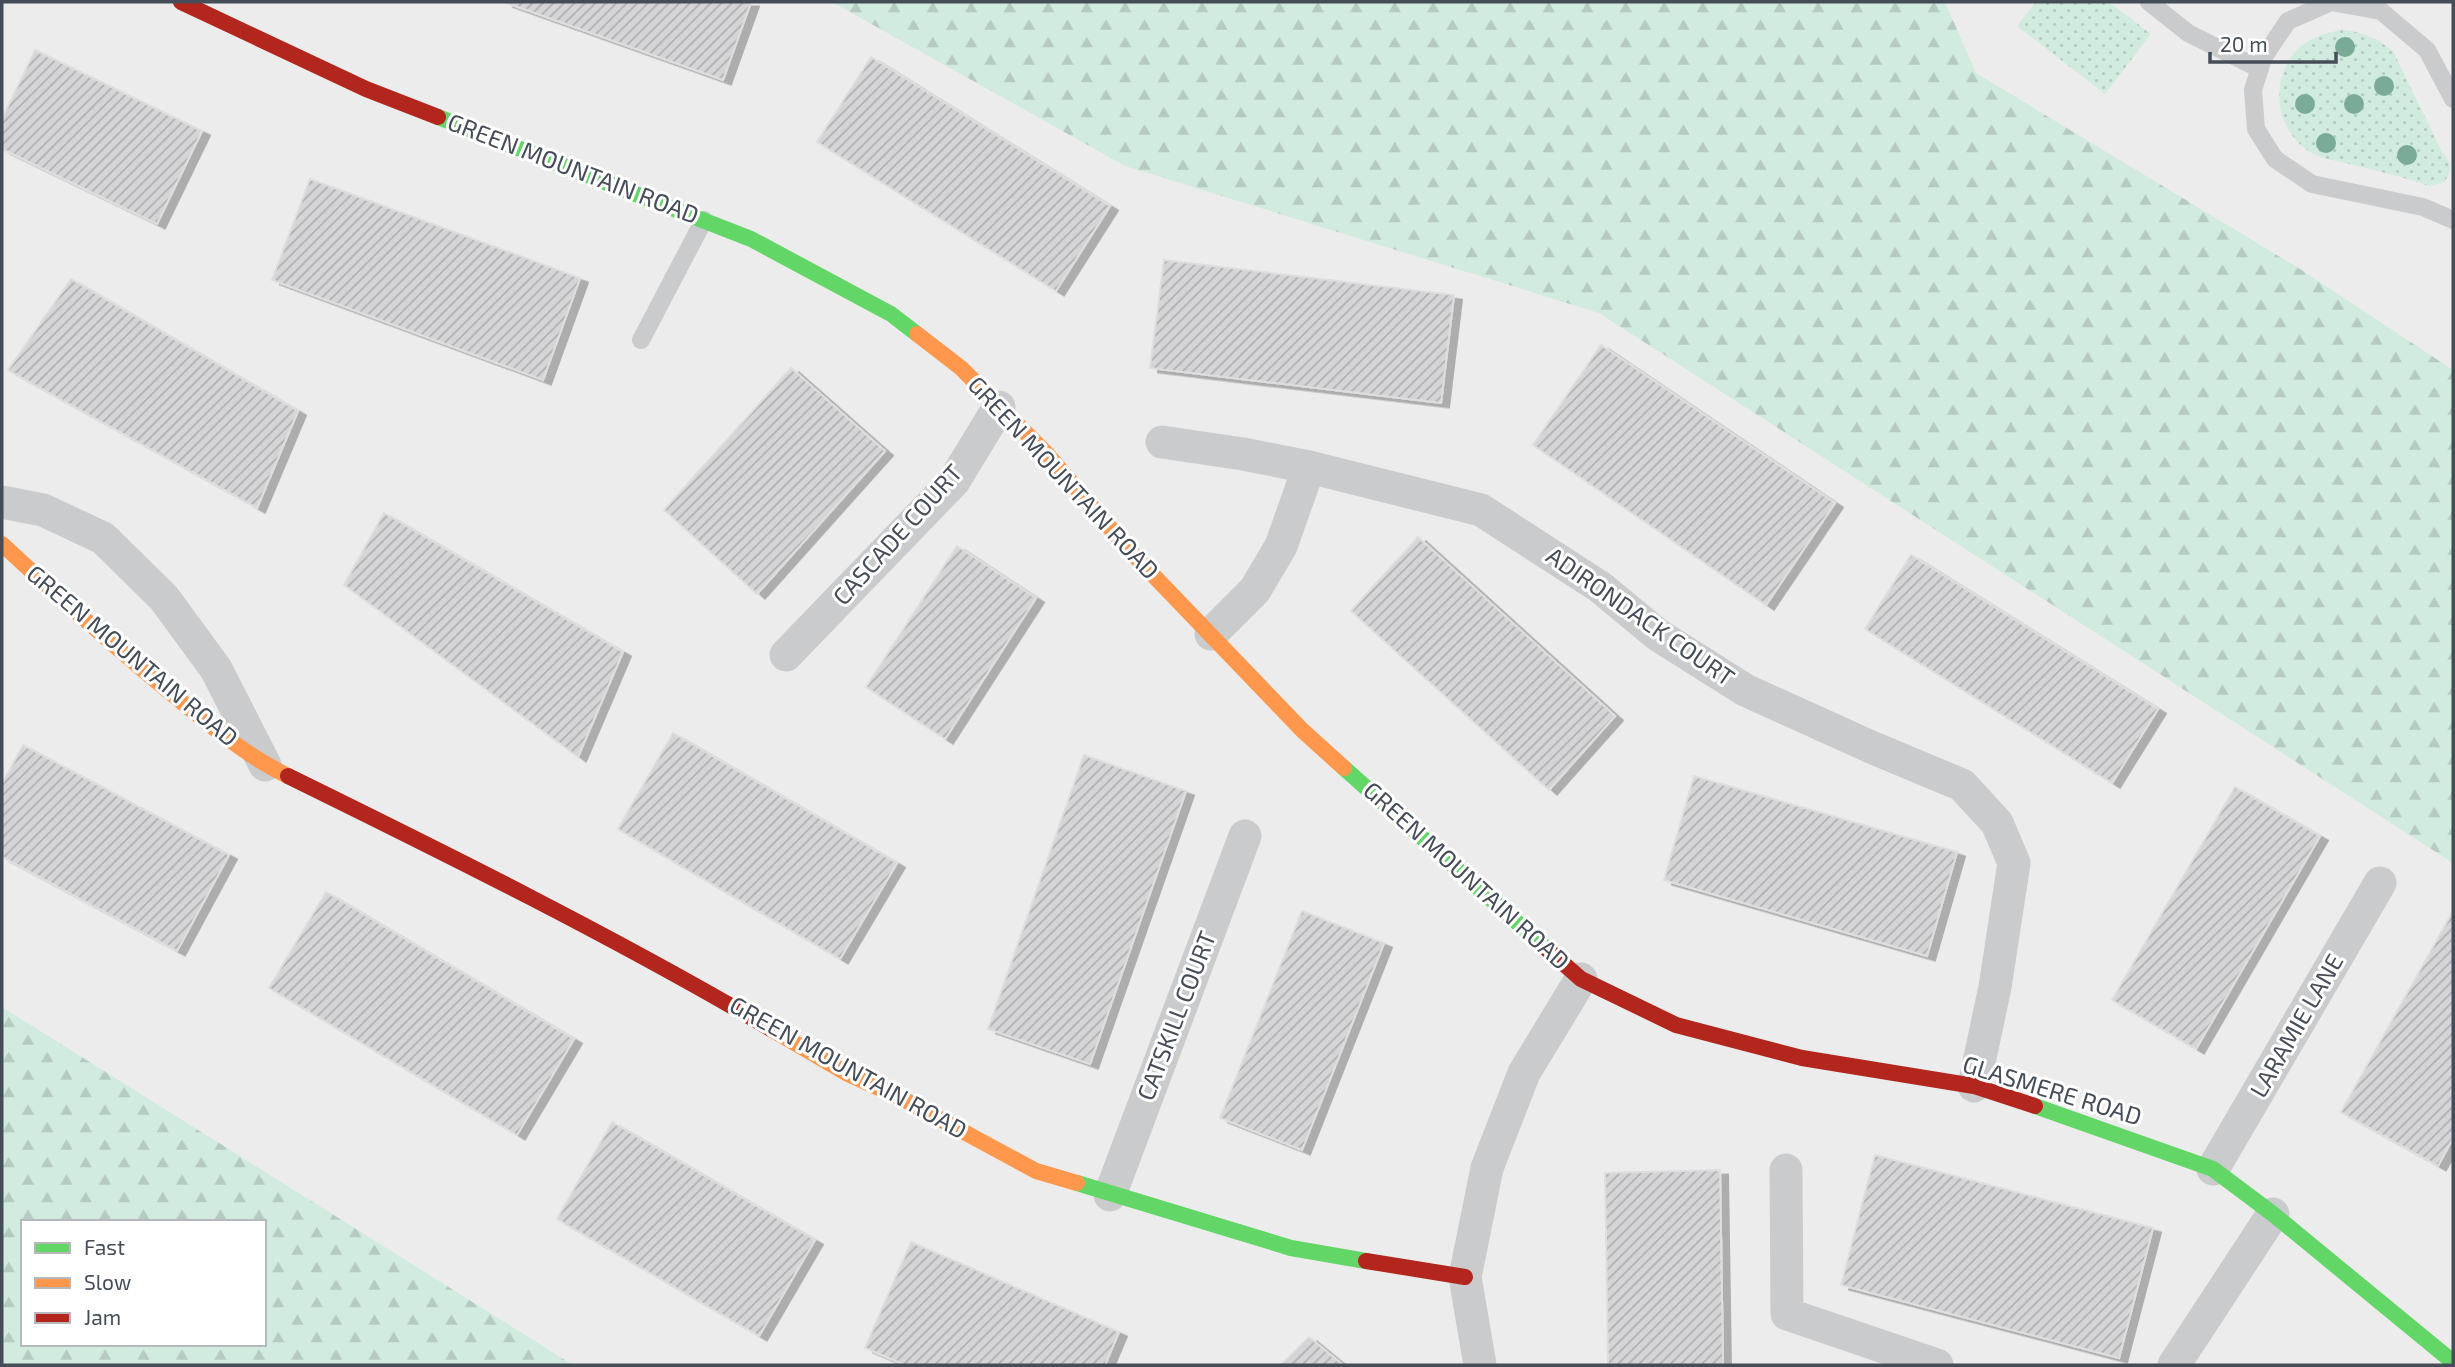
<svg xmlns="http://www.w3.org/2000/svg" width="2455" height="1367" viewBox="0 0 2455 1367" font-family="'Exo 2',sans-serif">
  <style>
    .green { fill: url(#green-dots) }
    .forest { fill: url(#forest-firs); fill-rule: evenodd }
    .building { fill: url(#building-hatch); stroke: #dededf; stroke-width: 2; filter: url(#shadow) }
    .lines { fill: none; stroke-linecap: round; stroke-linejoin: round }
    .lane { stroke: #c9cbcd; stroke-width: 18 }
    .street { stroke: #c9cbcd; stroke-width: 33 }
    .fast { stroke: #63d668; stroke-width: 16 }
    .slow { stroke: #ff974d; stroke-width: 16 }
    .jam { stroke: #b3261e; stroke-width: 16 }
    .tree { fill: #79ab96 }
    .labels { text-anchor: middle; stroke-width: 6; stroke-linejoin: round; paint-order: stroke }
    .street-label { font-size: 24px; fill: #454d58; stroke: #fff }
  </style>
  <defs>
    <pattern id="green-dots" width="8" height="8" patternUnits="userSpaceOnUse" patternTransform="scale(1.75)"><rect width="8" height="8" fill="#d1ebde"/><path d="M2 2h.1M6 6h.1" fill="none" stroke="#b5cbc1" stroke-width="1.8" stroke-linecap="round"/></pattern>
    <pattern id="forest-firs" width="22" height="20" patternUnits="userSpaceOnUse" patternTransform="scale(1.75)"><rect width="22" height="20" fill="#d1ebde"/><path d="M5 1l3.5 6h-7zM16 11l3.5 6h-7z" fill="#b5cbc1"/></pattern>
    <pattern id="building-hatch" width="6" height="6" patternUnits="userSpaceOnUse" patternTransform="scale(1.75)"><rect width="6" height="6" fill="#d5d4d7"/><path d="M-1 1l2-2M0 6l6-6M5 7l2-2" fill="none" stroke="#afaeb1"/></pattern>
    <filter id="shadow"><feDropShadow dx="8" dy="4.5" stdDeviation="0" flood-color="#0004"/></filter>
  </defs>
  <rect width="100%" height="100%" fill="#edecec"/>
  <path class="green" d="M2036 2H2109L2151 34 2105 94 2017 26Z
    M2343 30C2364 32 2376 38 2393 51L2442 152C2452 162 2453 171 2444 182L2429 186C2402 176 2373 170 2345 163 2335 160 2323 159 2314 154 2284 139 2272 101 2284 70 2294 45 2317 33 2343 30Z"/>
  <path class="forest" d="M832 2H1945L1976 73 2300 269 2453 370V863L1599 313 1125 166Z
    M2 1007 573 1365H2ZM23 1222H264V1344H23Z"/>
  <path class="building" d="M504 2H751L723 80Z
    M35 50 202 131 157 224 2 149V119Z
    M871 57 1110 206 1056 291 817 142Z
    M310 179 580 278 543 380 272 280Z
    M1164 260 1454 295 1441 403 1150 368Z
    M71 279 298 411 257 508 8 370Z
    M1601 345 1835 503 1766 605 1533 445Z
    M791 368 885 451 757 594 664 510Z
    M384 513 623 652 578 757 344 585Z
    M1418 537 1615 716 1549 790 1351 611Z
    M957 546 1036 598 945 739 866 687Z
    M1911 555 2158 709 2112 783 1865 629Z
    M673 733 897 863 840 959 618 829Z
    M23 745 229 855 177 951 2 857V784Z
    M1084 755 1186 791 1090 1064 988 1029Z
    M1694 776 1957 852 1927 956 1664 880Z
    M2235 787 2320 836 2196 1049 2112 1000Z
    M326 892 574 1039 517 1135 269 988Z
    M1302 911 1384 943 1302 1150 1220 1118Z
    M2453 911V1138L2438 1166 2341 1112Z
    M612 1122 815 1240 759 1336 557 1219Z
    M1875 1155 2153 1228 2119 1358 1841 1285Z
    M1720 1170 1723 1365H1608L1605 1173Z
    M911 1242 1119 1332 1105 1365H905L865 1348Z
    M1309 1337 1343 1365H1281Z"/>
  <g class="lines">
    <path class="lane" d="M2149 2 2188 33 2260 69
      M2453 99 2427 50 2381 11 2331 2 2288 21 2263 58 2253 90 2256 129 2275 159 2312 184 2423 207 2453 220
      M641 340 704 220"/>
    <path class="street" d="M1162 442 1243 454 1309 467 1481 510 1600 587 1658 635 1745 690 1871 747 1962 785 1997 823 2014 863 1995 987 1974 1086
      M2 502 43 510 103 538 164 598 216 669 265 765
      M1211 634 1255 590 1281 546 1309 467
      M786 655 954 481 999 407
      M2213 1169 2380 883
      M1786 1170 1787 1314 1937 1365
      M1110 1195 1245 836
      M1480 1365 1465 1277 1487 1168 1524 1073 1581 979
      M2174 1365 2273 1214"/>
    <path class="fast" d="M438 117 751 239 891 314 917 334
      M1344 768 1548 950
      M2035 1106 2213 1169 2273 1214 2453 1362
      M1077 1183 1291 1248 1366 1261"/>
    <path class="slow" d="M917 334 961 368 1047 454 1129 550 1303 731 1344 768
      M2 544C56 594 110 643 166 689 205 721 243 754 288 776
      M771 1029 848 1074 903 1099 1036 1171 1077 1183"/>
    <path class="jam" d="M181 2 366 89 438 117
      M288 776C451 856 614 937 771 1029
      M1548 950 1581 979 1676 1025 1802 1058 1974 1086 2035 1106
      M1366 1261 1465 1277"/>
  </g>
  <g class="tree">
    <circle cx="2345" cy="47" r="10"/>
    <circle cx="2384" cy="86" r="10"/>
    <circle cx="2305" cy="104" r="10"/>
    <circle cx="2354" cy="104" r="10"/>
    <circle cx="2326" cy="143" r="10"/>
    <circle cx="2407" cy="155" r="10"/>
  </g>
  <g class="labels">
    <g class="street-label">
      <text transform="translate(573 169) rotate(21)" y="8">GREEN MOUNTAIN ROAD</text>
      <text transform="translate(1063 478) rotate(47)" y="8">GREEN MOUNTAIN ROAD</text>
      <text transform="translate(898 535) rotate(-48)" y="8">CASCADE COURT</text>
      <text transform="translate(1640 617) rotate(35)" y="8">ADIRONDACK COURT</text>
      <text transform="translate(132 656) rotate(40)" y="8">GREEN MOUNTAIN ROAD</text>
      <text transform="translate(1466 876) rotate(42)" y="8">GREEN MOUNTAIN ROAD</text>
      <text transform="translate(1177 1016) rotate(-69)" y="8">CATSKILL COURT</text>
      <text transform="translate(2297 1026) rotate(-60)" y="8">LARAMIE LANE</text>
      <text transform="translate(848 1068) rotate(29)" y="8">GREEN MOUNTAIN ROAD</text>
      <text transform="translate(2052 1091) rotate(17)" y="8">GLASMERE ROAD</text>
    </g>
  </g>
  <rect width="2455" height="1367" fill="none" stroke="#454d58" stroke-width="7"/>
  <rect x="21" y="1220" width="245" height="126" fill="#ffffff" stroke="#b5b8bc" stroke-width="2"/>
  <rect x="35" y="1243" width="35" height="10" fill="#63d668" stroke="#b5b8bc" stroke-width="2"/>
  <text x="84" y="1255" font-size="21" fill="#454d58">Fast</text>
  <rect x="35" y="1278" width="35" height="10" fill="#ff974d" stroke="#b5b8bc" stroke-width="2"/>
  <text x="84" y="1290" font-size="21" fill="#454d58">Slow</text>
  <rect x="35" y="1313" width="35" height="10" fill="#b3261e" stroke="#b5b8bc" stroke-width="2"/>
  <text x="84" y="1325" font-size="21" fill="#454d58">Jam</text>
  <path d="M2210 52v10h126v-10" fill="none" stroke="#454d58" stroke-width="3.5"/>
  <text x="2220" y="52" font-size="21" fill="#454d58" stroke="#ffffff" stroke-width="5" paint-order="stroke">20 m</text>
</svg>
